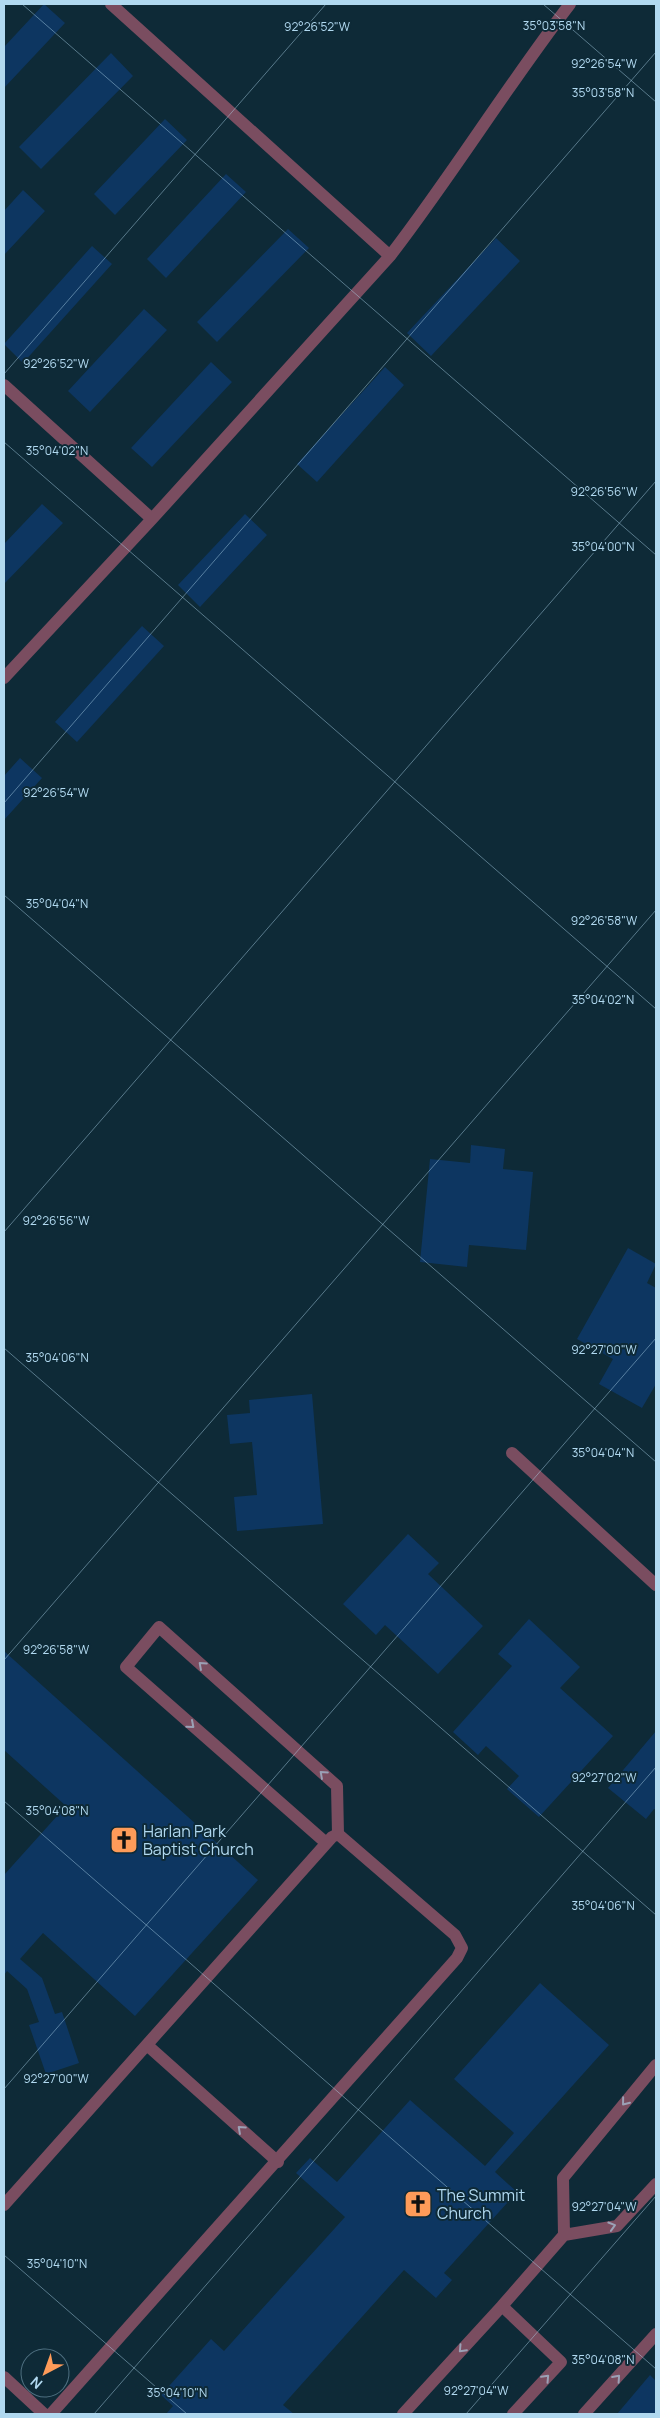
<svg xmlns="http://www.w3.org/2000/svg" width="660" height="2418" viewBox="0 0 660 2418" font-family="Manrope,sans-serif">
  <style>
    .building { fill: #0d3661 }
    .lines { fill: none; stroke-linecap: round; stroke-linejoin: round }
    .minor { stroke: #7a4d60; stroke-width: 12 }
    .oneway { stroke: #9ba1b6 }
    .ticks { fill: none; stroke: #b1d9f0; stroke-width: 1; stroke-opacity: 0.45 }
    .labels { text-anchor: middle; stroke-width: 4; stroke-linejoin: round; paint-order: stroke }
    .poi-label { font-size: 16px; fill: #b1d9f0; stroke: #0e2a37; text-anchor: start }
    .ticks-label { font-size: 12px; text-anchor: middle; fill: #b1d9f0; stroke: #0e2a37; stroke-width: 4; stroke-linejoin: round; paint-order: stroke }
  </style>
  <rect width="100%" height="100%" fill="#0e2a37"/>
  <path class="building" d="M44 4 65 23 4 88V47Z
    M111 53 133 76 41 169 19 147Z
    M165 119 187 140 115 215 94 194Z
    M226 174 246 192 166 278 147 259Z
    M23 190 45 211 4 255V211Z
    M288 229 309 248 217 342 197 322Z
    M496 238 520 261 431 356 407 333Z
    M92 246 112 264 23 363 4 344Z
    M144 309 167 330 90 412 68 391Z
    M211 362 232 382 152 467 131 448Z
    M385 367 404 385 317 482 297 464Z
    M42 504 63 523 4 584V544Z
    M245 514 267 535 200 607 178 585Z
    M142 626 164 646 77 742 55 722Z
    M20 758 42 778 4 820V776Z
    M471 1145 505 1149 503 1169 533 1172 526 1250 469 1245 467 1267 420 1262 430 1159 470 1163Z
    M628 1248 656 1264 647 1283 656 1288V1384L642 1408 599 1384 613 1359 577 1339Z
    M312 1394 323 1524 237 1531 234 1497 257 1495 252 1442 230 1444 227 1415 250 1413 249 1400Z
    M408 1534 439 1563 428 1574 483 1626 438 1674 385 1625 376 1635 343 1604Z
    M529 1619 580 1667 560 1688 613 1736 539 1817 507 1789 519 1776 486 1746 478 1755 453 1732 512 1666 498 1654Z
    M4 1651 258 1880 135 2016 43 1933 20 1959 42 1978 55 2014 62 2012 79 2063 46 2074 29 2025 39 2022 27 1989 7 1971 4 1975V1875L66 1806 4 1750Z
    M656 1731V1810L654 1809 646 1819 608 1788Z
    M540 1983 609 2045 495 2172 517 2192 444 2273 452 2280 436 2298 404 2270 283 2405 294 2414H166L173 2406 161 2395 211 2339 224 2351 345 2217 296 2173 310 2158 337 2182 410 2100 485 2166 514 2133 454 2079Z
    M650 2375 656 2381V2414H617Z"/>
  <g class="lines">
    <path class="minor" d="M111 4 390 256
      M4 385 152 519
      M4 678 152 519 390 256C453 174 507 86 570 4
      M512 1453 656 1585
      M325 1842 126 1667 159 1627 337 1786 338 1834
      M147 2045 278 2162
      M4 2205 332 1837 338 1834 455 1935 462 1948 457 1958 51 2414
      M564 2235 563 2178 656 2065
      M502 2306 564 2235 617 2226 656 2184
      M4 2377 44 2414
      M403 2414 502 2306 561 2362 513 2414
      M584 2414 656 2334"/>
  </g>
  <defs><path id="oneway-chevron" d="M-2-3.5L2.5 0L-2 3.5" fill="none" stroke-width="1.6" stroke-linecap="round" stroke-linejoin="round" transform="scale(1.25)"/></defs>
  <g class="oneway">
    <use href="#oneway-chevron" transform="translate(202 1665) rotate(-138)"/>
    <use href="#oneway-chevron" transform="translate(191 1725) rotate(41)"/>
    <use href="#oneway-chevron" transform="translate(323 1774) rotate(-138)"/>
    <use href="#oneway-chevron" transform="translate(625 2102) rotate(129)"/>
    <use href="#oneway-chevron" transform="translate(241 2129) rotate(-138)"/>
    <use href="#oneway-chevron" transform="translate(612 2226) rotate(-17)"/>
    <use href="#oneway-chevron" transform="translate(462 2349) rotate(133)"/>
    <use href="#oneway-chevron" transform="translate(546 2378) rotate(-47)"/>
    <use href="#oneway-chevron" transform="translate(617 2378) rotate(-48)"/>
  </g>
  <path class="ticks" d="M22 4 656 555M543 4 656 102M4 374 326 4M4 442 656 1009M4 803 656 52M4 895 656 1462M4 1232 656 481M4 1348 656 1915M4 1660 656 910M4 1801 656 2369M4 2089 656 1338M4 2255 187 2414M94 2414 656 1767M466 2414 656 2196"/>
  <defs>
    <symbol id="church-square" viewBox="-11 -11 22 22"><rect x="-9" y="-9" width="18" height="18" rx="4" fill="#fe9b59" stroke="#0e2a37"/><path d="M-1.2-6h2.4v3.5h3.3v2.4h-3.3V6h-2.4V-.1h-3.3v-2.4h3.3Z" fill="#111"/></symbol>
  </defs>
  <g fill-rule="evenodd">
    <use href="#church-square" x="108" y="1824" width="32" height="32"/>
    <use href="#church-square" x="402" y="2188" width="32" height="32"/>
  </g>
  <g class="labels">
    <g class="poi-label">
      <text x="143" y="1837">Harlan Park<tspan x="143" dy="18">Baptist Church</tspan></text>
      <text x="437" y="2201">The Summit<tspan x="437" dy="18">Church</tspan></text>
    </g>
  </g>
  <g class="ticks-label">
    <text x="554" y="30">35°03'58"N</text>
    <text x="317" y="31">92°26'52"W</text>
    <text x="604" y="68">92°26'54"W</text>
    <text x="603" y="97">35°03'58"N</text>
    <text x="56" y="368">92°26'52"W</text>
    <text x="57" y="455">35°04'02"N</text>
    <text x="604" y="496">92°26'56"W</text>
    <text x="603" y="551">35°04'00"N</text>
    <text x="56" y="797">92°26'54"W</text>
    <text x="57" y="908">35°04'04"N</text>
    <text x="604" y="925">92°26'58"W</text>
    <text x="603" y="1004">35°04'02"N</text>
    <text x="56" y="1225">92°26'56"W</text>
    <text x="604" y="1354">92°27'00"W</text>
    <text x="57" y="1362">35°04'06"N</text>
    <text x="603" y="1457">35°04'04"N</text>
    <text x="56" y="1654">92°26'58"W</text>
    <text x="604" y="1782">92°27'02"W</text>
    <text x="57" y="1815">35°04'08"N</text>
    <text x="603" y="1910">35°04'06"N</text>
    <text x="56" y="2083">92°27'00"W</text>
    <text x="604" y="2211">92°27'04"W</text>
    <text x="57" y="2268">35°04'10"N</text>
    <text x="603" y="2364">35°04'08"N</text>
    <text x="476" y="2395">92°27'04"W</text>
    <text x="177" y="2397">35°04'10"N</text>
  </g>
  <rect width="660" height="2418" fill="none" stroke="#b1d9f0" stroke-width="10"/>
  <g transform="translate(45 2373) rotate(221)"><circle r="24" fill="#0e2a37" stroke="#4f7081"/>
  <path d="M0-4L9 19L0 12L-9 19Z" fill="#fe9b59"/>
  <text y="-8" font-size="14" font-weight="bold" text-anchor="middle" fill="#b1d9f0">N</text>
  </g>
</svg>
